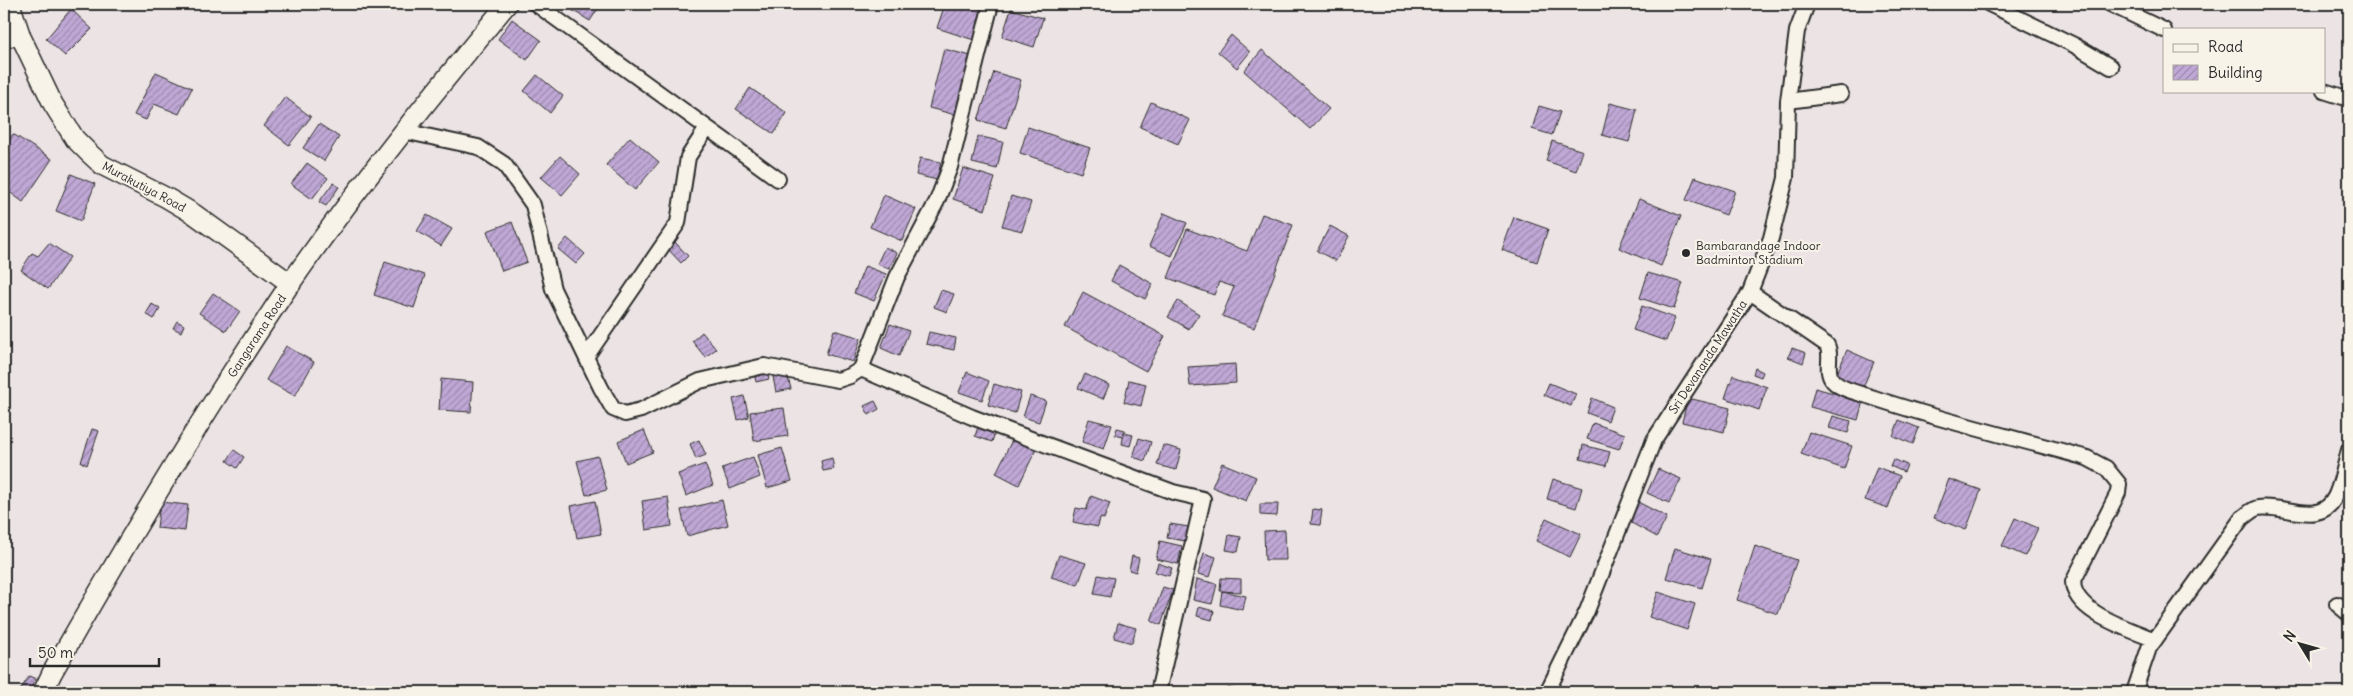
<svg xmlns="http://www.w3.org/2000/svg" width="2353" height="696" viewBox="0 0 2353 696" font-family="Delius,sans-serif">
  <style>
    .building { fill: url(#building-hatch); stroke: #2b2b2b }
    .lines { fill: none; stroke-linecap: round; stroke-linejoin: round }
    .street-casing { stroke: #2b2b2b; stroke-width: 18 }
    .secondary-casing { stroke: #2b2b2b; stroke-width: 22 }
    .street { stroke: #f7f3e8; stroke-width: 14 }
    .secondary { stroke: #f7f3e8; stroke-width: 19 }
    .poi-dot { fill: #2b2b2b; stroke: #f7f3e8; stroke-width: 2 }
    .labels { text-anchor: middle; stroke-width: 4; stroke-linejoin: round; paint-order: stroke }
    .street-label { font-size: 12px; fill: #2b2b2b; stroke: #f7f3e8 }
    .poi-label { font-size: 12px; fill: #2b2b2b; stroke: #f7f3e8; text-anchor: start }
  </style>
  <defs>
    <pattern id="building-hatch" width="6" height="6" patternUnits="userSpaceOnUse" patternTransform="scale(1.25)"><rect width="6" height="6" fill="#c0a8d6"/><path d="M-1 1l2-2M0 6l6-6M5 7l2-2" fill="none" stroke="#9c89ae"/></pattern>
  </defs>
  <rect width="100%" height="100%" fill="#ece4e4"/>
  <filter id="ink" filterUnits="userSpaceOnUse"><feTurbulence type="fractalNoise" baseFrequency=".02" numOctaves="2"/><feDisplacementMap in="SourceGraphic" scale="10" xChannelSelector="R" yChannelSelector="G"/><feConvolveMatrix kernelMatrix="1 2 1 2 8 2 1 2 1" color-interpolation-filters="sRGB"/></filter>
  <g filter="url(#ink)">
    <path class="building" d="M562 4H594L599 7 590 21Z
      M945 4H987L977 41 937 28Z
      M71 9 92 29 65 56 46 39Z
      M1011 9 1043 18 1034 47 1002 37Z
      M512 19 541 40 527 60 498 39Z
      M1231 35 1250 52 1237 68 1218 52Z
      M944 49 971 56 956 115 929 108Z
      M1262 50 1329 109 1310 129 1244 71Z
      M156 72 192 88 179 114 154 104 146 120 134 115Z
      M994 72 1021 80 1006 128 978 120Z
      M537 75 563 96 550 113 524 91Z
      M750 88 787 113 774 134 736 109Z
      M285 97 311 117 289 145 264 126Z
      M1151 102 1190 120 1178 144 1140 127Z
      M1610 103 1637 110 1629 142 1602 135Z
      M1539 106 1560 112 1552 135 1532 129Z
      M319 124 339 137 324 161 303 148Z
      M1028 127 1090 148 1081 173 1020 153Z
      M13 134 52 159 23 202 4 188V147Z
      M978 136 1003 142 997 169 972 163Z
      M630 137 659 162 635 190 606 165Z
      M1552 141 1583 151 1576 171 1546 161Z
      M560 156 580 174 562 195 541 177Z
      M920 158 941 162 937 180 916 175Z
      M307 163 328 178 312 199 291 184Z
      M963 168 995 178 985 210 953 199Z
      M71 174 95 184 81 221 56 211Z
      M1695 177 1735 191 1726 215 1686 200Z
      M333 183 339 187 326 206 319 202Z
      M884 195 916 209 902 241 870 227Z
      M1011 196 1031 202 1022 231 1002 226Z
      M1639 199 1681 216 1661 266 1619 248Z
      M1164 213 1187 223 1172 256 1149 246Z
      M1262 214 1293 225 1254 328 1222 316 1234 287 1219 282 1214 295 1168 278 1187 229 1247 251Z
      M427 215 452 229 441 246 417 231Z
      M1514 217 1548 229 1537 262 1502 250Z
      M512 222 527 262 502 271 487 231Z
      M1330 226 1349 236 1336 261 1317 251Z
      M567 238 585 254 576 264 558 249Z
      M673 240 688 256 681 263 666 247Z
      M49 243 70 257 48 289 21 270 32 253 38 256Z
      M885 247 897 253 889 269 877 264Z
      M385 262 425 275 414 308 374 295Z
      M1119 265 1153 284 1145 299 1111 281Z
      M865 266 886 274 874 301 854 293Z
      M1648 273 1683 283 1674 309 1640 298Z
      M941 290 954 294 947 312 934 307Z
      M1083 292 1165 336 1146 371 1065 327Z
      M213 293 240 311 226 331 199 313Z
      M1178 301 1199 314 1189 329 1168 317Z
      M152 304 160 309 154 319 146 314Z
      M1642 306 1675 318 1666 341 1633 330Z
      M177 321 184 325 181 332 173 328Z
      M890 324 909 331 899 356 881 348Z
      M834 330 861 338 853 362 826 354Z
      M702 332 716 349 705 357 692 341Z
      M929 332 956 338 954 350 926 344Z
      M286 346 314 362 295 396 266 380Z
      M1792 348 1806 353 1803 363 1788 357Z
      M1847 350 1874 362 1863 387 1836 376Z
      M1235 364 1236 383 1190 386 1188 367Z
      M766 365 769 379 756 382 753 368Z
      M1755 368 1763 372 1761 377 1753 374Z
      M967 372 989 381 982 400 959 392Z
      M787 374 791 389 776 392 773 377Z
      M1085 374 1109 385 1103 399 1078 388Z
      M1733 375 1767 387 1759 410 1725 398Z
      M441 379 473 382 471 412 439 410Z
      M1129 380 1146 384 1141 406 1124 402Z
      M1549 383 1576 394 1571 406 1544 395Z
      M994 384 1021 392 1015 413 988 405Z
      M1815 388 1863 401 1858 420 1810 407Z
      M744 396 749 417 738 420 733 399Z
      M1030 396 1046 401 1039 422 1023 417Z
      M1592 398 1613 407 1608 421 1587 413Z
      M1688 398 1730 408 1724 432 1682 422Z
      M875 401 879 409 869 415 864 406Z
      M784 408 788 436 754 441 750 412Z
      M1833 416 1851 421 1848 433 1829 428Z
      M1089 419 1112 425 1104 449 1082 442Z
      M1899 420 1919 428 1913 444 1893 436Z
      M980 421 997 426 992 442 975 436Z
      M1593 423 1625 434 1619 449 1587 439Z
      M1117 428 1125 430 1123 437 1115 435Z
      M92 429 99 431 87 465 81 462Z
      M644 430 653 452 626 463 618 441Z
      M1016 432 1039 443 1019 485 996 473Z
      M1809 432 1852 446 1844 469 1801 454Z
      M1124 433 1133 435 1130 446 1122 444Z
      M1139 438 1151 442 1145 461 1133 457Z
      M699 440 706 455 696 459 690 444Z
      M1163 445 1181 450 1176 470 1157 465Z
      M1583 445 1610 452 1606 466 1580 459Z
      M782 448 792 481 767 488 758 455Z
      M234 450 244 457 237 468 227 461Z
      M598 456 607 490 586 495 577 461Z
      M753 457 760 477 730 489 722 468Z
      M832 458 834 469 823 471 821 461Z
      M1893 459 1907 465 1904 472 1890 466Z
      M1222 463 1256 477 1246 501 1212 487Z
      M705 464 713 485 686 496 678 474Z
      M1877 467 1900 476 1888 508 1865 500Z
      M1658 469 1681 479 1669 503 1647 493Z
      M1553 479 1582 488 1576 508 1547 499Z
      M1949 479 1981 490 1966 530 1934 518Z
      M1091 496 1110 503 1104 519 1100 518 1098 527 1073 522 1076 508 1086 510Z
      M668 497 672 526 646 530 642 501Z
      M722 500 728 525 687 536 681 510Z
      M595 501 601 534 577 538 571 506Z
      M1636 501 1667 517 1657 537 1626 520Z
      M160 502 188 505 185 531 157 528Z
      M1260 504H1278L1277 516 1260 515Z
      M1313 509 1322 510 1320 525 1311 524Z
      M1546 518 1581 534 1570 557 1536 541Z
      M2015 518 2038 528 2025 556 2002 546Z
      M1170 524 1189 527 1186 541 1167 538Z
      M1285 530 1286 560H1265L1264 531Z
      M1229 535 1241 537 1238 552 1226 550Z
      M1160 541 1182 546 1178 564 1156 559Z
      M1755 546 1797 560 1778 614 1737 600Z
      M1675 548 1711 559 1702 588 1666 578Z
      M1204 553 1216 557 1210 577 1198 574Z
      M1059 555 1086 563 1078 585 1051 577Z
      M1132 556 1139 558 1136 572 1129 570Z
      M1158 563 1172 568 1169 576 1155 572Z
      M1098 575 1114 578 1110 597 1094 594Z
      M1221 578 1241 579V592L1220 591Z
      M1197 579 1217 584 1212 604 1193 600Z
      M1163 587 1173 590 1161 625 1151 621Z
      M1222 591 1246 596 1243 610 1220 605Z
      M1658 592 1695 604 1687 630 1649 617Z
      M1199 607 1214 611 1212 620 1197 616Z
      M1118 623 1136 628 1132 643 1114 638Z
      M29 676 36 679 29 692H19Z
      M1228 688 1246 692H1227Z"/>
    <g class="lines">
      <defs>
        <path id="street" d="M536 4 778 179
          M1989 4 2074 45 2111 67
          M2110 4 2164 30
          M4 40 21 37
          M2324 91 2349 99
          M1788 101 1841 94
          M403 131 478 147 504 164 533 205 553 289 601 388 613 409 625 414 641 410 700 381 764 366 838 380 850 376 861 369 972 417 1173 492 1203 499 1158 692
          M1750 292 1827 345C1833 356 1824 371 1833 381 1841 390 1860 393 1871 397 1942 421 2015 438 2087 458L2106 468 2119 484 2118 493 2073 582C2074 613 2130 629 2155 640
          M586 357 678 223 688 157 707 128
          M861 369 897 277 937 201 950 167 991 4
          M2337 604 2349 614
          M1547 692 1587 611 1654 440 1750 292 1771 238 1786 178 1788 101 1797 31 1807 4
          M2134 692 2149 648 2242 518C2247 515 2252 509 2258 508 2284 503 2321 529 2336 495 2342 481 2345 465 2349 450"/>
        <path id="secondary" d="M10 4 21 37 53 104 75 139 89 153 102 165 167 198 194 214 291 284
          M43 692 52 673C127 541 205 410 290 284 357 187 432 95 507 4"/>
      </defs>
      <use href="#street" class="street-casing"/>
      <use href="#secondary" class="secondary-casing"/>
      <use href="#street" class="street"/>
      <use href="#secondary" class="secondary"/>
    </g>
  </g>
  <circle class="poi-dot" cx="1686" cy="253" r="5"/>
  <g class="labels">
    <g class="street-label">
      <text transform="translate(144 187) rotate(28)" y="4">Murakutiya Road</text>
      <text transform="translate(257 336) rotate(-57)" y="4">Gangarama Road</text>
      <text transform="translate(1708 357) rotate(-57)" y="4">Sri Devananda Mawatha</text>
    </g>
    <g class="poi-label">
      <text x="1696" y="250">Bambarandage Indoor<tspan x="1696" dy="14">Badminton Stadium</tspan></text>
    </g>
  </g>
  <rect width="2353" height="696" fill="none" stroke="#f7f3e8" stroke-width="20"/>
  <rect x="10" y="10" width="2333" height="676" fill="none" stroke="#2b2b2b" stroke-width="2" filter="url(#ink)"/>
  <rect x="2163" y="28" width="162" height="65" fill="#f7f3e8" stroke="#a5a39c"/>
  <rect x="2173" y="44" width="25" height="8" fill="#f7f3e8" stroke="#a5a39c"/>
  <text x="2208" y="52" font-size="15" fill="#2b2b2b">Road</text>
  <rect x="2173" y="65" width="25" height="15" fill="url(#building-hatch)" stroke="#a5a39c"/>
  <text x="2208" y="78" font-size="15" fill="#2b2b2b">Building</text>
  <g transform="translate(2300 644) rotate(307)" stroke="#f7f3e8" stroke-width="4" paint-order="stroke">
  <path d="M0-4L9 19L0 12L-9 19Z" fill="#2b2b2b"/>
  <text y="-8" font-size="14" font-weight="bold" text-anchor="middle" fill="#2b2b2b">N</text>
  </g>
  <path d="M30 658v8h129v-8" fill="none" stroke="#2b2b2b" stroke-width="2.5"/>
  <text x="38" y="658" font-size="15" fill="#2b2b2b" stroke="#f7f3e8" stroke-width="4" paint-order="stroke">50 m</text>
</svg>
